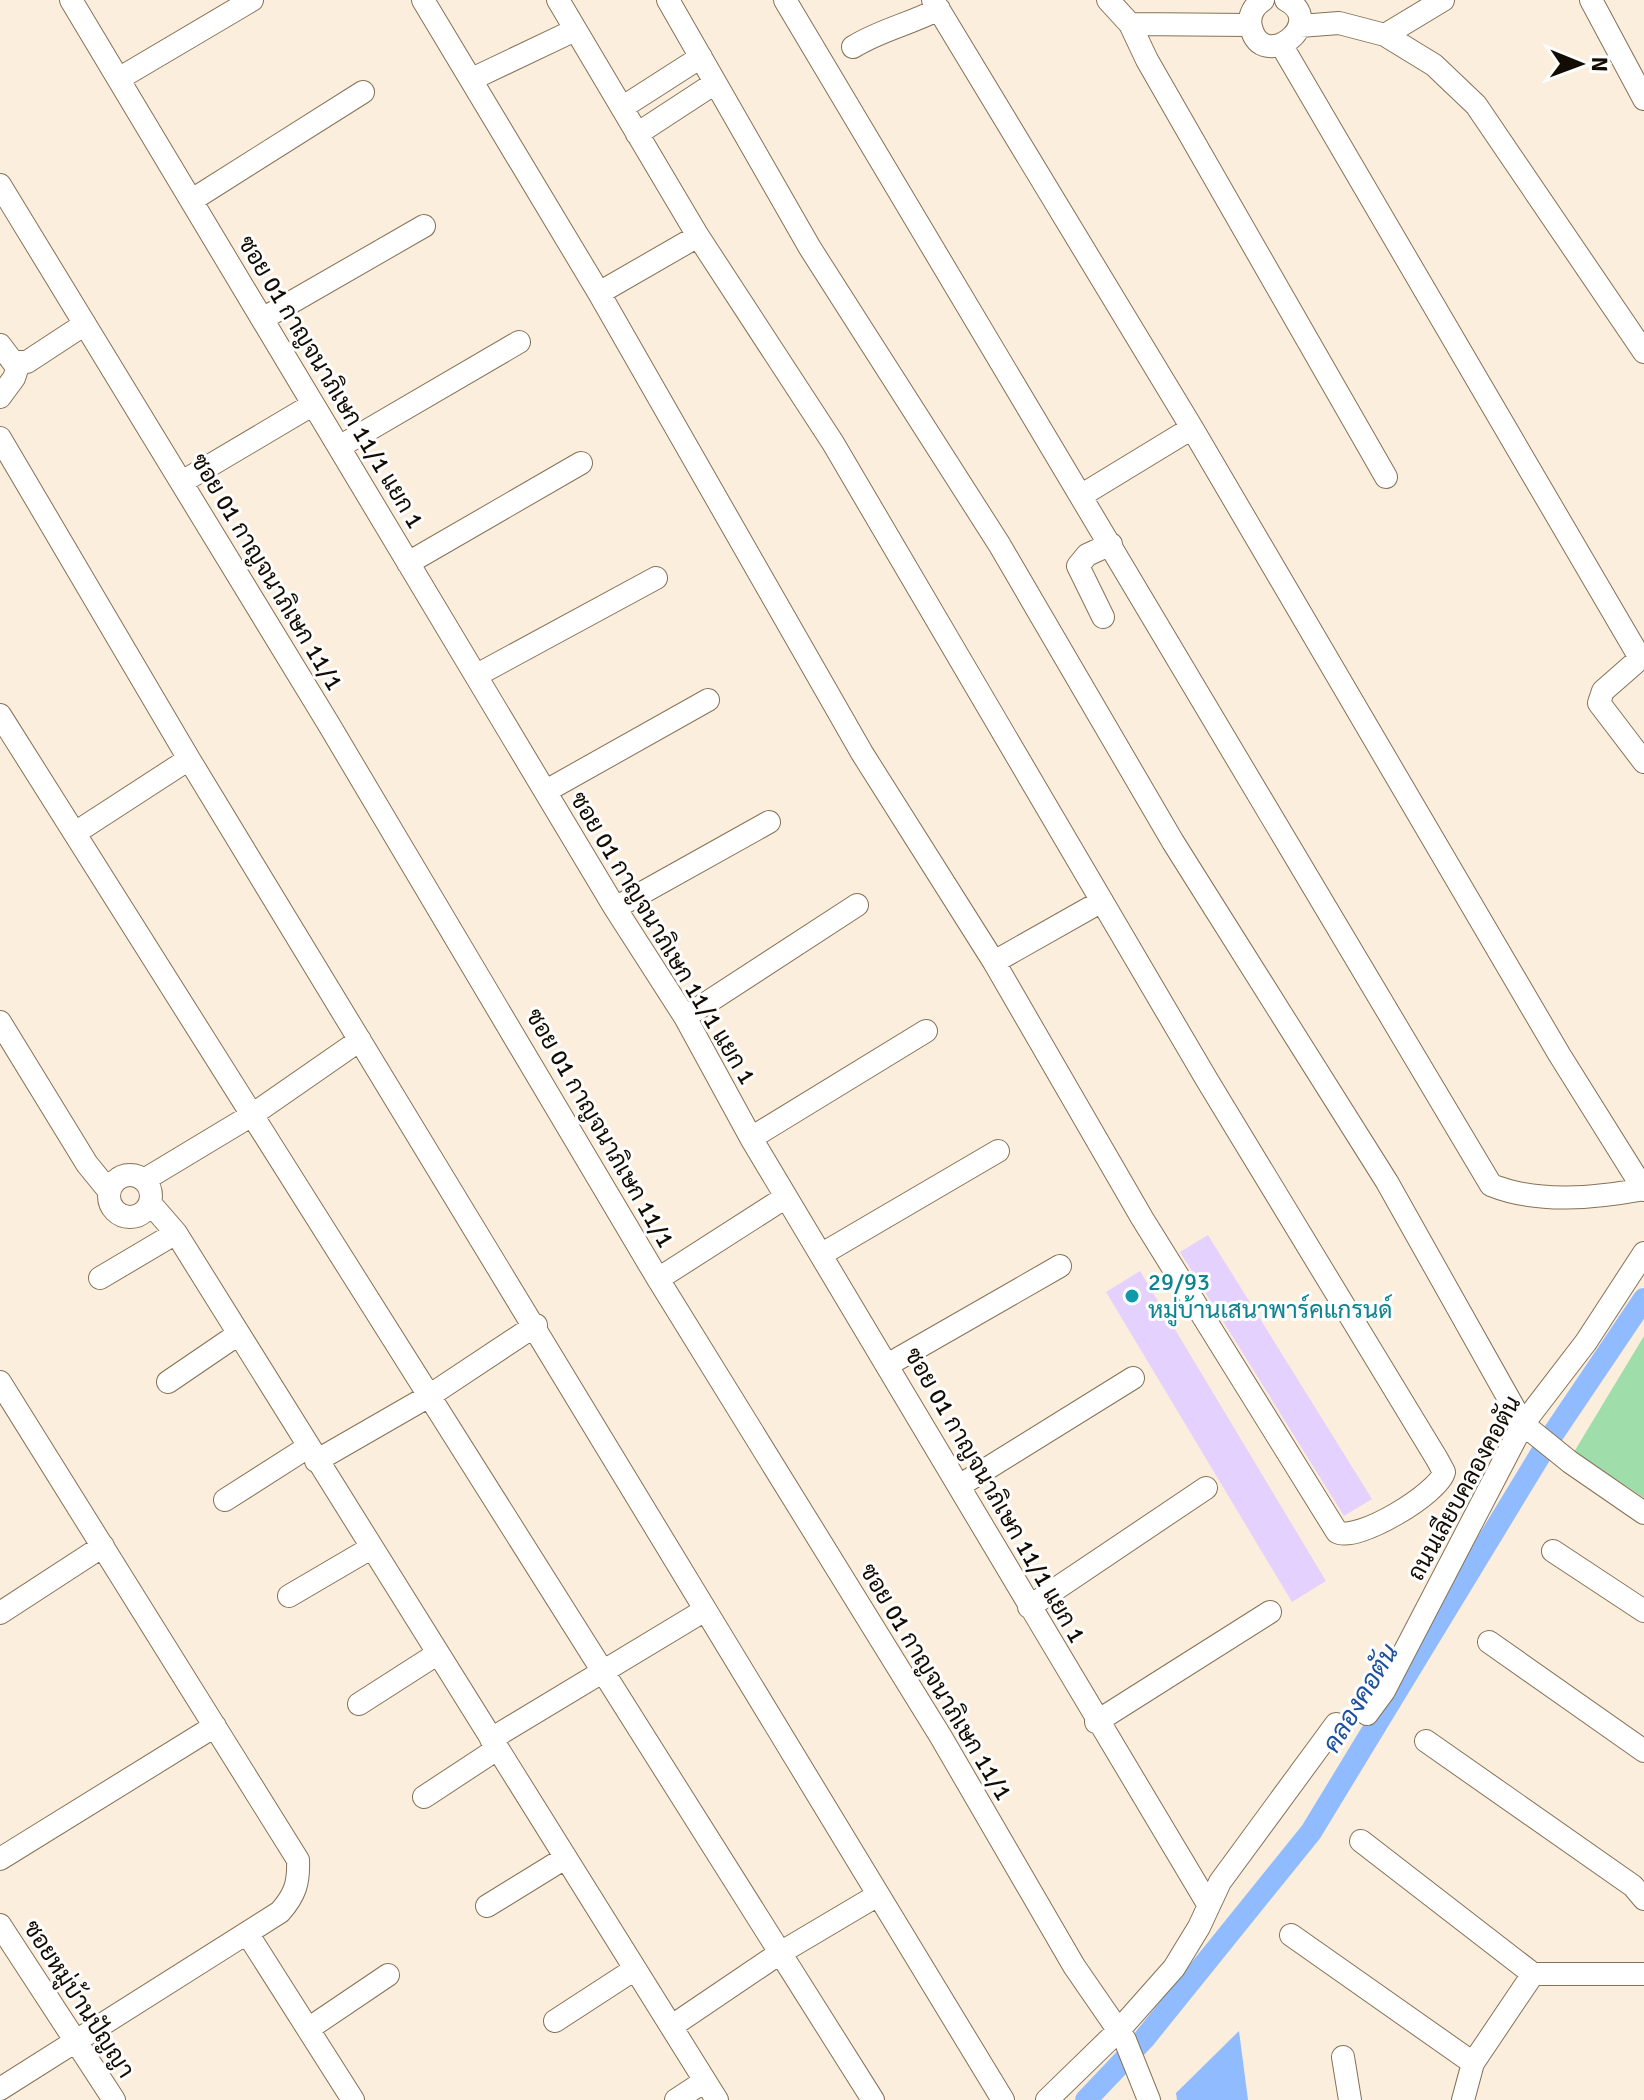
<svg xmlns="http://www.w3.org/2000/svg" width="1644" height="2100" viewBox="0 0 1644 2100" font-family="Signika,Sarabun,sans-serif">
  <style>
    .green { fill: #9fddaa }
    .water { fill: #90bbff }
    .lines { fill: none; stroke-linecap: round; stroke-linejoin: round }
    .canal { stroke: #90bbff; stroke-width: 22 }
    .building { fill: #e5d1fd }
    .minor-casing { stroke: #857256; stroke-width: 24 }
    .minor { stroke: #fff; stroke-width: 22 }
    .culture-dot { fill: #0f9aa8; stroke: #fefefe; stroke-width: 3 }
    .labels { text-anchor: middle; stroke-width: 6; stroke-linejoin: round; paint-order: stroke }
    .street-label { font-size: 24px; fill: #130c03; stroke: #fefefe }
    .culture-label { font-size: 24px; fill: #0d838f; stroke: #fefefe; text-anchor: start }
    .water-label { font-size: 26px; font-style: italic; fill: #1c4f9c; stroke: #fefefe }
  </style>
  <rect width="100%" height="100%" fill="#fceedc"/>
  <path class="green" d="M1644 1336V1498L1574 1452Z"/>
  <path class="water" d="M1239 2031 1248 2100H1177L1176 2093Z"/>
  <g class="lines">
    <path class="canal" d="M1086 2100 1144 2039 1311 1832 1553 1434 1644 1299"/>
  </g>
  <path class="building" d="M1208 1235 1372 1499 1344 1516 1180 1252Z
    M1140 1271 1326 1581 1292 1602 1106 1292Z"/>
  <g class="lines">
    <defs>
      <path id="minor" d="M71 0 615 908 685 1017 751 1138 1208 1904
        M423 0 599 293 862 753 994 962 1142 1218 1337 1532C1357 1543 1439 1493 1444 1472L1437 1459 1207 1080 833 443 698 236 558 0
        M668 0 810 248 999 544 1173 842 1387 1182 1523 1424 1570 1462 1644 1513
        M785 0 1491 1185C1538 1204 1595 1198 1644 1189
        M933 0 1192 428 1559 1054 1644 1190
        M1108 0 1130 24 1147 60 1386 477
        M1263 0C1254 6 1248 15 1251 27 1262 74 1329 23 1286 0
        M1591 0 1644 99
        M1130 24 1250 25
        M1300 26 1339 23 1385 35 1434 65 1476 105 1644 352
        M1385 35 1443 0
        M1282 46 1640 658
        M853 47C880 30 910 24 939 9
        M120 78 252 0
        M472 79 575 30
        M623 107 701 57
        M637 134 715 83
        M0 185 328 723 658 1279 941 1737 1074 1966 1125 2040 1149 2100
        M192 200 363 92
        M599 293 698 236
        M264 318 424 226
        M0 345 13 362H27L85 324
        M0 397 14 378 19 363
        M0 438 189 759 1003 2100
        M339 447 519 342
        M182 482 312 405
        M1082 495 1192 428
        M408 563 581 463
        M1103 617 1078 566 1087 555 1111 544
        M1644 655 1603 691 1599 703 1644 762
        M477 675 656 578
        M0 715 873 2100
        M546 791 708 700
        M75 833 189 759
        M615 908 769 822
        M994 962 1102 901
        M685 1017 857 905
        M0 1022 87 1164 109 1191
        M751 1138 926 1031
        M109 1196a21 21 0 1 1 42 0a21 21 0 1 1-42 0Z
        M144 1180 252 1115 360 1040
        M150 1203 176 1233 717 2100
        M822 1254 998 1151
        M100 1278 176 1233
        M658 1279 786 1197
        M889 1364 1060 1266
        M0 1382 298 1860C299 1883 295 1895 280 1912L0 2089
        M168 1382 237 1335
        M316 1461 429 1396 536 1325
        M959 1486 1133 1378
        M225 1500 308 1447
        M1553 1551 1644 1611
        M289 1596 371 1548
        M1029 1607 1206 1488
        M0 1613 103 1546
        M1489 1642 1644 1751
        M359 1704 437 1654
        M1367 1714 1384 1691 1523 1424 1586 1342 1644 1253
        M1096 1722 1270 1612
        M491 1739 705 1610
        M1426 1741 1633 1886 1644 1899
        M424 1797 497 1749
        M1361 1841 1533 1974H1644
        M0 1859 215 1726
        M487 1906 565 1858
        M0 1925 114 2100
        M247 1933 353 2100
        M1291 1935 1473 2063
        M555 2021 635 1969
        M672 2026 780 1953 878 1895
        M308 2029 388 1975
        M1343 2057 1350 2100
        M676 2100 705 2081
        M1047 2100 1119 2030 1174 1968 1199 1927 1220 1882 1336 1724
        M1463 2100 1473 2063 1533 1974"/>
    </defs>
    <use href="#minor" class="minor-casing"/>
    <use href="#minor" class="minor"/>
  </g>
  <circle class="culture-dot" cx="1132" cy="1296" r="8"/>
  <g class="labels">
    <g class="street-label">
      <text transform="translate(331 382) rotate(59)" y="8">ซอย 01 กาญจนาภิเษก 11/1 แยก 1</text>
      <text transform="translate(267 572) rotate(59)" y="8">ซอย 01 กาญจนาภิเษก 11/1</text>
      <text transform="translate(663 938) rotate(59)" y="8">ซอย 01 กาญจนาภิเษก 11/1 แยก 1</text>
      <text transform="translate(600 1128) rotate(60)" y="8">ซอย 01 กาญจนาภิเษก 11/1</text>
      <text transform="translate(1464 1488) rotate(-61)" y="8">ถนนเลียบคลองคอตัน</text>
      <text transform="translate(995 1495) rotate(60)" y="8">ซอย 01 กาญจนาภิเษก 11/1 แยก 1</text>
      <text transform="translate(936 1682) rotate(59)" y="8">ซอย 01 กาญจนาภิเษก 11/1</text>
      <text transform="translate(79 1999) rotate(57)" y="8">ซอยหมู่บ้านปัญญา</text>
    </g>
    <g class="culture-label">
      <text x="1148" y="1290">29/93<tspan x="1148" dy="28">หมู่บ้านเสนาพาร์คแกรนด์</tspan></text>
    </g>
    <g class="water-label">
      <text transform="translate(1360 1698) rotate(-59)" y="9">คลองคอตัน</text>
    </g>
  </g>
  <g transform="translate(1580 64) rotate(91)" stroke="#fefefe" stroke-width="6" paint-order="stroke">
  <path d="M0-6L14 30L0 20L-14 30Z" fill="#130c03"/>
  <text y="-12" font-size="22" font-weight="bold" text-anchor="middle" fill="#130c03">N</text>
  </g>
</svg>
